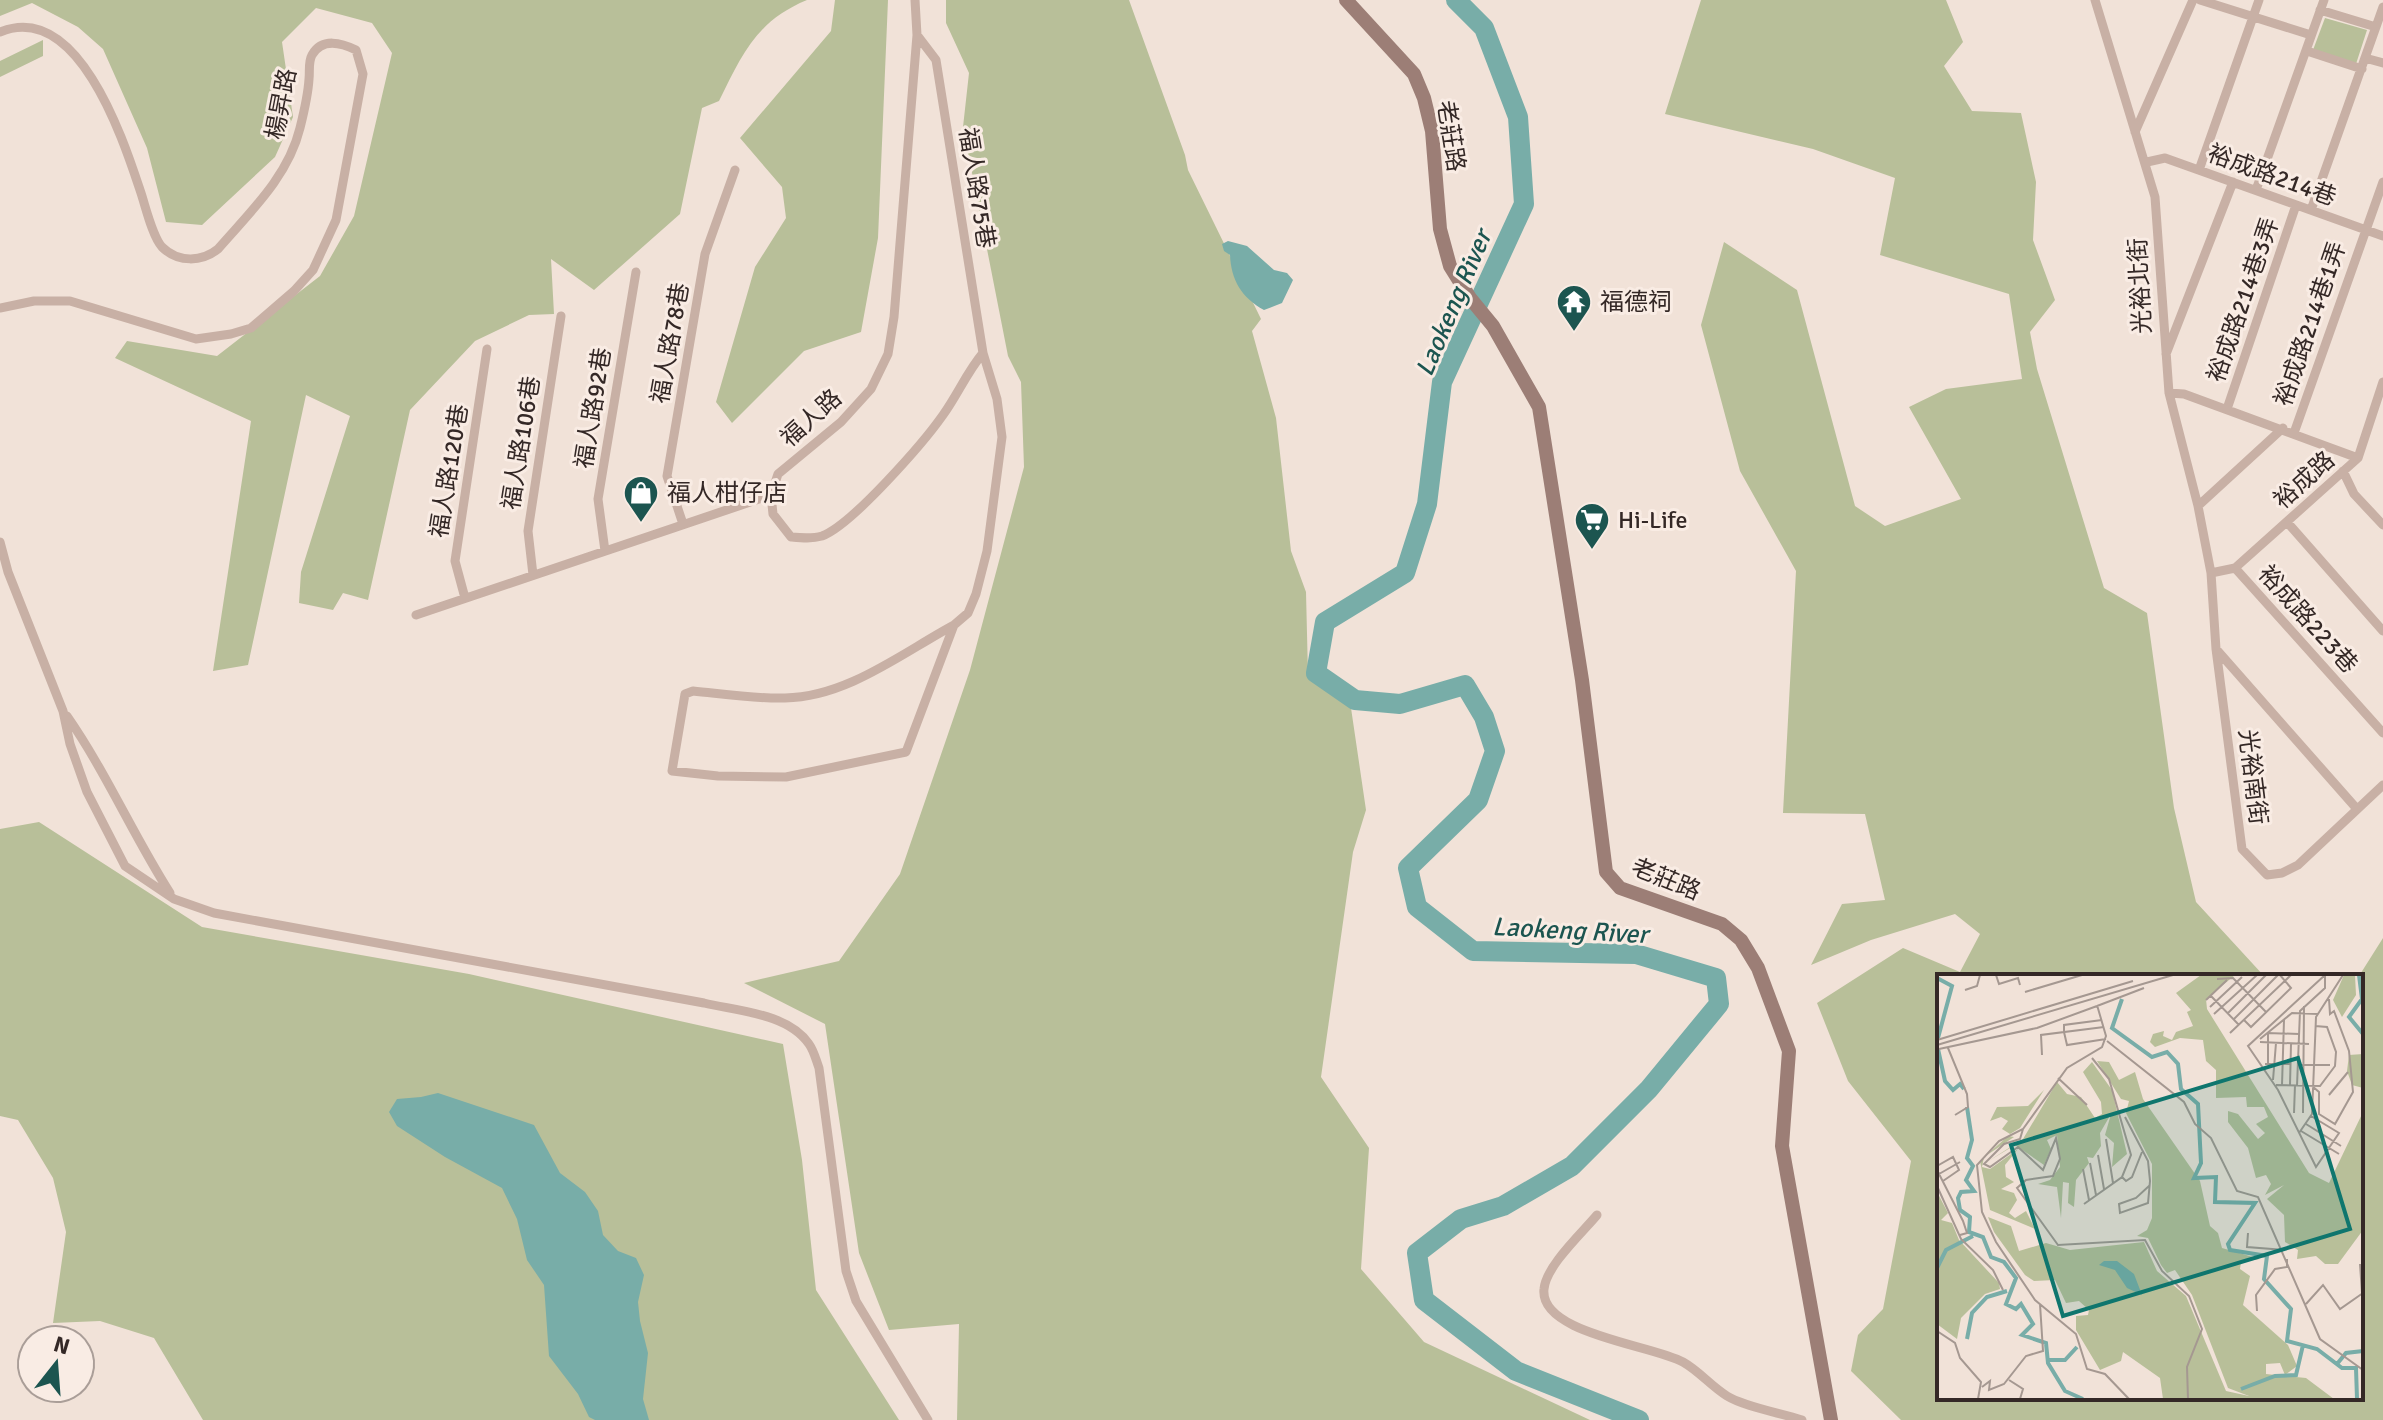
<svg xmlns="http://www.w3.org/2000/svg" width="2383" height="1420" viewBox="0 0 2383 1420" font-family="Signika,'Noto Sans TC',sans-serif">
  <style>
    .green { fill: #b8bf99 }
    .water { fill: #78ada8 }
    .lines { fill: none; stroke-linecap: round; stroke-linejoin: round }
    .river { stroke: #78ada8; stroke-width: 20 }
    .street { stroke: #c8b0a5; stroke-width: 9 }
    .secondary { stroke: #9c7e76; stroke-width: 14 }
    .labels { text-anchor: middle; stroke-width: 6; stroke-linejoin: round; paint-order: stroke }
    .street-label { font-size: 24px; fill: #342826; stroke: #f9ece4 }
    .poi-label { font-size: 24px; fill: #342826; stroke: #f9ece4; text-anchor: start }
    .water-label { font-size: 26px; font-style: italic; fill: #1c5550; stroke: #f9ece4 }
    .inset-river { fill: none; stroke: #78ada8; stroke-width: 4 }
    .inset-road { fill: none; stroke: #a59891; stroke-width: 2 }
    .view { fill: #0f766e; fill-opacity: 0.15; stroke: #0f766e; stroke-width: 4 }
    .inset-edge { fill: none; stroke: #342826; stroke-width: 4 }
  </style>
  <rect width="100%" height="100%" fill="#f1e2d8"/>
  <path class="green" d="M0 0H807C756 21 742 55 719 101L702 108 680 214 594 290 551 259 554 314 529 315 475 341 410 410 368 600 343 593 333 610 299 603 301 572 350 416 306 395 248 665 213 671 251 421 115 358 127 341 217 356 320 276 354 216 392 53 372 23 316 8 282 42 293 117 275 157 202 225 166 222 147 148 103 49 78 27 32 3 0 16Z
    M835 0H888L878 238 861 332 804 351 732 423 716 402 755 267 786 218 782 187 740 138 831 31Z
    M946 0H1129L1185 155 1188 170 1261 319 1252 331 1276 418 1291 551 1306 592 1308 675 1351 708 1366 810 1353 852 1321 1077 1369 1148 1361 1269 1424 1342 1590 1420H957L959 1324 889 1330 859 1253 825 1024 744 983 839 961 900 874 970 670 1024 467 1021 382 1008 356 963 127 969 73 946 23Z
    M1701 0H1946L1963 42 1944 66 1972 111 2021 113 2036 182 2033 240 2055 300 2030 332 2037 369 2104 588 2147 613 2174 808 2196 902 2264 976H1939V1398H2361V976H2359L2383 938V1420H1901L1851 1371 1858 1335 1883 1309 1911 1161 1848 1081 1817 1003 1903 948 1960 972 1980 934 1955 914 1871 940 1811 965 1842 904 1885 900 1865 814 1783 813 1796 571 1740 471 1701 325 1724 242 1797 290 1855 506 1885 526 1961 499 1909 407 1946 389 2022 379 2009 294 1880 255 1895 178 1813 149 1665 114Z
    M2325 18 2367 30 2356 64 2313 50Z
    M43 40V56L0 77V61Z
    M39 822 202 927 469 974 783 1044 802 1160 816 1290 899 1420H203L154 1338 100 1321 53 1323 66 1232 53 1178 18 1120 0 1116V829Z"/>
  <path class="water" d="M1228 241 1247 246 1274 270 1287 273 1293 280 1282 303 1264 310C1242 298 1231 280 1230 255L1224 251 1222 244Z
    M438 1093 534 1125 560 1173 585 1192 598 1211 603 1235 618 1251 636 1258 644 1275 638 1302 640 1321 648 1353 643 1399 649 1420H595L589 1417 578 1394 549 1356 544 1285 527 1260 517 1219 502 1188 445 1157 397 1126 389 1112 397 1099 421 1097Z"/>
  <g class="lines">
    <path class="river" d="M1456 0 1484 28 1518 117 1524 204 1442 382 1427 504 1405 573 1325 622 1316 673 1355 700 1400 704 1465 685 1484 717 1495 751 1478 800 1408 868 1417 907 1473 951 1636 954 1716 978 1719 1004 1649 1089 1572 1166 1503 1206 1461 1219 1417 1253 1424 1300 1516 1371 1639 1420"/>
    <path class="street" d="M2095 0 2155 197 2169 393 2198 506 2211 573 2216 649 2242 849 2267 875 2282 873 2298 865 2383 785
      M2200 0 2311 35
      M2320 10 2376 27
      M0 32C78 0 123 139 140 190 145 204 152 236 162 247 178 263 202 262 218 249 250 212 288 177 300 128 304 112 308 96 309 79 310 71 308 62 312 55 322 37 342 43 356 50L363 74 336 220 313 270 294 291 251 328 231 334 196 339 70 301H34L0 308
      M917 35 936 60 983 353 997 399 1002 437 987 551 976 594 968 613 954 625C902 653 847 697 785 698 755 699 723 694 693 691L685 694 672 771 718 776 786 777 906 752 954 625
      M2307 51 2362 69
      M2365 58 2383 63
      M2135 132 2193 0
      M2147 162 2165 158 2383 236
      M2199 170 2259 0
      M2256 190 2324 0
      M2311 210 2383 7
      M2166 354 2233 182
      M2169 393 2184 394 2358 458
      M2227 409 2296 205
      M2294 433 2383 182
      M2343 471 2354 494 2383 525
      M771 495 773 514 791 537C802 538 812 539 822 536 852 525 924 442 943 415 958 394 967 372 983 353
      M2198 506 2283 428
      M2287 522 2383 631
      M683 524 667 476 705 254 735 170
      M0 542 8 572 63 711 70 744 87 792 125 866 174 899 214 913 704 1003C737 1011 788 1013 809 1044 814 1051 816 1060 819 1068L846 1271 856 1301 928 1420
      M605 551 598 499 636 272
      M2235 568 2383 733
      M2211 573 2235 568 2358 458 2383 382
      M533 575 528 531 561 316
      M465 598 455 561 487 349
      M416 615 771 495 778 474 841 422 871 389 888 354 894 317 917 35 915 0
      M2216 649 2357 809
      M67 716C106 772 133 835 170 893
      M1597 1215C1582 1233 1546 1266 1544 1289 1539 1334 1653 1345 1683 1362 1699 1371 1711 1386 1727 1396 1745 1407 1781 1413 1802 1420"/>
    <path class="secondary" d="M1346 0 1414 74 1424 98 1432 131 1440 229 1450 266 1470 298 1493 326 1539 407 1582 680 1606 872 1620 888 1722 924 1741 940 1758 968 1789 1051 1782 1146 1831 1420"/>
  </g>
  <defs>
    <symbol id="temple-pin" viewBox="-11 -11 22 30"><path d="M0 17L-7.5 6A9.5 9.5 0 1 1 7.5 6Z" fill="#1c5550" stroke="#f9ece4"/><path d="M0-6L5-2H3V0L6.5 2.5H4V6H1.5V3h-3V6H-4V2.5H-6.5L-3 0V-2H-5Z" fill="#fff"/></symbol>
    <symbol id="shop-pin" viewBox="-11 -11 22 30"><path d="M0 17L-7.5 6A9.5 9.5 0 1 1 7.5 6Z" fill="#1c5550" stroke="#f9ece4"/><path d="M-5-2.5h2.3a2.7 3.5 0 0 1 5.4 0H5L5.5 6h-11ZM-1.5-2.5h3a1.5 2.3 0 0 0-3 0Z" fill="#fff"/></symbol>
    <symbol id="supermarket-pin" viewBox="-11 -11 22 30"><path d="M0 17L-7.5 6A9.5 9.5 0 1 1 7.5 6Z" fill="#1c5550" stroke="#f9ece4"/><path d="M-6-5.5h2.5l.6 2H6L4.5 2H-2.5L-4.4-4H-6ZM-1.5 3.2a1.3 1.3 0 1 0 .1 0ZM3 3.2a1.3 1.3 0 1 0 .1 0Z" fill="#fff"/></symbol>
  </defs>
  <g fill-rule="evenodd">
    <use href="#temple-pin" x="1554" y="282" width="40" height="54"/>
    <use href="#shop-pin" x="621" y="473" width="40" height="54"/>
    <use href="#supermarket-pin" x="1572" y="500" width="40" height="54"/>
  </g>
  <g class="labels">
    <g class="street-label">
      <text transform="translate(281 104) rotate(-79)" y="8">楊昇路</text>
      <text transform="translate(1451 136) rotate(81)" y="8">老莊路</text>
      <text transform="translate(2272 175) rotate(20)" y="8">裕成路214巷</text>
      <text transform="translate(977 188) rotate(81)" y="8">福人路75巷</text>
      <text transform="translate(2140 286) rotate(-93)" y="8">光裕北街</text>
      <text transform="translate(2243 300) rotate(-71)" y="8">裕成路214巷3弄</text>
      <text transform="translate(2310 324) rotate(-71)" y="8">裕成路214巷1弄</text>
      <text transform="translate(670 343) rotate(-80)" y="8">福人路78巷</text>
      <text transform="translate(593 408) rotate(-81)" y="8">福人路92巷</text>
      <text transform="translate(811 418) rotate(-42)" y="8">福人路</text>
      <text transform="translate(521 443) rotate(-81)" y="8">福人路106巷</text>
      <text transform="translate(449 471) rotate(-81)" y="8">福人路120巷</text>
      <text transform="translate(2304 480) rotate(-42)" y="8">裕成路</text>
      <text transform="translate(2308 619) rotate(48)" y="8">裕成路223巷</text>
      <text transform="translate(2253 777) rotate(83)" y="8">光裕南街</text>
      <text transform="translate(1666 879) rotate(22)" y="8">老莊路</text>
    </g>
    <g class="poi-label">
      <text x="1600" y="310">福德祠</text>
      <text x="667" y="501">福人柑仔店</text>
      <text x="1618" y="528">Hi-Life</text>
    </g>
    <g class="water-label">
      <text transform="translate(1453 303) rotate(-67)" y="9">Laokeng River</text>
      <text transform="translate(1570 930) rotate(3)" y="9">Laokeng River</text>
    </g>
  </g>
  <g transform="translate(1937 974)">
    <rect width="426" height="426" fill="#f1e2d8"/>
    <path d="M264 1H298L269 25 270 35 372 199 392 209 426 138V256L401 290H388L379 282 360 285 361 276 348 268 347 241 330 225 347 211 328 221 334 210 329 201 319 204 311 174 291 148V137L301 140 321 165 328 159 319 150 331 143 327 133H310L309 123 279 124V96L269 87 266 66 243 64 218 73 213 68 216 60 227 57 226 62 235 66 239 58 256 52 250 38 254 36 239 19ZM407 1H418L419 21 405 43 396 26ZM426 80V114L415 111 410 97 412 81ZM160 87 172 88 182 106 198 98 206 125 263 207 273 252 281 259 285 274 323 285 304 288 303 295 313 302 306 331 351 371 360 392 348 401 343 389 329 390V400L369 404 397 425H226L223 404 186 378 184 387 163 396 139 356V342L151 341 152 336 142 327 129 329 118 306 97 307 88 301 57 258 51 243 74 252 82 277 109 269 133 276 207 268 220 297 249 322 289 417 312 422 291 414 255 321 238 296 230 299 224 291 211 264 200 262 210 256 215 244V190L189 139 192 127 184 125ZM155 88 175 116 190 180 175 193 177 169 168 161 174 140 163 159 164 172 156 184 150 183 152 189 139 206 137 233 131 229 132 209 126 208 124 244 120 213 101 210 113 206 123 193 120 161 110 166 114 175 107 191 78 171 50 188 86 165 120 108 130 120 144 123 158 144 165 140 164 128 146 98ZM107 116 83 154 73 160 65 155 71 147 64 143 53 147 60 133 91 132ZM71 162 77 163 47 183 45 193 53 195 81 175 68 191 69 203 77 208 64 215 77 219 80 226 72 239 78 244 89 237 98 255 53 236 43 187ZM0 218 11 239 4 246 15 249 22 266 62 309 63 315 48 320 24 344 20 365 0 350Z" fill="#b8bf99"/>
    <path d="M167 287H180L197 300 205 321 190 314 178 296 162 291Z" fill="#78ada8"/>
    <path class="inset-river" d="M422 1 425 25 412 43 426 60M0 4 15 12 1 64M185 25 175 54 215 83 230 78 241 90 244 115 261 130 264 189 257 204 279 203 278 228 318 229 291 270 293 276 330 282 327 305 354 335 350 367 380 375 405 394H419L420 425M1 75 8 107 16 116 23 110 27 115M30 133 35 166 30 184 36 192 29 206 37 217 24 218 21 224 23 236 33 243 32 258 46 263 54 283 67 288 79 304 69 330 79 335 84 330 96 350 85 361 109 369 111 389 128 417 146 425M0 294 9 276 36 262M30 365 35 339 50 323 70 317M112 386H128L140 373M400 390 409 379 426 377M304 415 338 402 359 401 366 371"/>
    <path class="inset-road" d="M59 1 62 10 81 4 83 11M280 5 296 4 329 38M28 16 40 12 43 1M88 18 145 1M274 22 302 51M269 26 290 6M160 31 169 62 165 73 130 94 86 155 62 167 40 191 45 238 59 268 98 326 139 360 150 395 168 400 192 425M160 32 207 14M273 33 305 3M291 39 329 1M277 40 320 1M297 45 341 1M307 46 314 53 354 14 343 1M127 58 130 71 169 65M127 58V51L165 46M293 59 354 1M323 65 355 39 381 40M0 66 196 7M170 67 247 128 258 150 274 164 300 217 321 223 383 365 426 396M323 68 372 70M0 71 236 1M11 74 30 120 31 133 18 141M2 75 100 54 160 32M105 81 104 61 167 53M328 90H354M331 90V59L362 60M361 91H393M121 104 150 131M336 106 339 69M339 111 383 112 398 92 399 78 390 53 378 52M345 111 347 46M353 111 354 70M360 112 363 37 388 14V1M375 112 382 118V140L398 150 416 118 412 77 397 37 393 40 392 25M392 121 411 98M357 139 358 111M366 139 367 32M374 142 402 159 379 193 341 116 311 72 388 1M188 143 211 187 213 207 211 229 183 239 182 230 199 224 212 212M369 150 404 172M86 155 83 165 67 170 47 190 53 193 81 173 106 196 119 164 123 185 116 202 89 206 80 214 121 271 208 266 225 297 252 322 265 355 250 393 251 425M364 157 402 180M362 159 375 140 379 43 406 1M169 165 176 209M161 181 167 215M153 189 159 221M0 192 16 183 22 196 6 207M146 195 152 226M0 196 26 247 30 259 23 261M2 200 23 188M185 203 189 207 195 203 205 178M0 212 24 265 56 296 66 316M147 230 185 203 194 181 172 105 155 84M311 259 310 273 348 276M423 290 425 319M369 330 386 311 403 335 426 319M320 337 319 321 338 295 350 293V285M0 357 18 369 23 384 44 408 41 425M72 406 86 415 83 425M45 413 53 407 52 416 67 410 89 382 106 377 103 330"/>
    <path class="view" d="M361 84 413 255 126 342 74 171Z"/>
    <rect width="426" height="426" class="inset-edge"/>
  </g>
  <g transform="translate(56 1364) rotate(17)"><circle r="38" fill="#f9ece4" stroke="#aa9e98" stroke-width="2"/>
  <path d="M0-6L14 30L0 20L-14 30Z" fill="#1c5550"/>
  <text y="-12" font-size="22" font-weight="bold" text-anchor="middle" fill="#342826">N</text>
  </g>
</svg>
